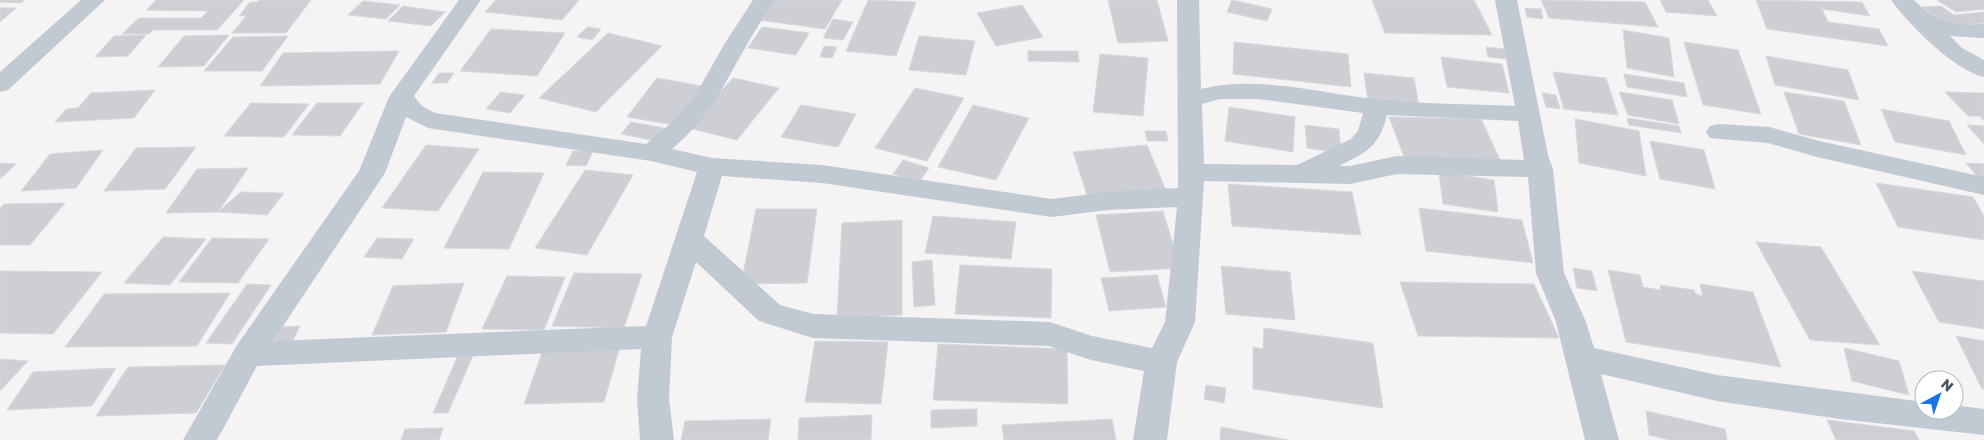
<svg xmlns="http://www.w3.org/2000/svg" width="1984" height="440" viewBox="0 0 1984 440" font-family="'Golos Text',sans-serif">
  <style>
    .building { fill: #cdcfd5; stroke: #d7d9de }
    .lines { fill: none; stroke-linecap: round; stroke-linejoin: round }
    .street { fill: #c1cad2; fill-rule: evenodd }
  </style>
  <rect width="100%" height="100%" fill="#f5f3f3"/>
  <path class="building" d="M0 0H25L21 3 0 2Z
    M156 0H244L217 30H153L149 34H122L139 18H201L208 11 146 10Z
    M259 0H311L286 33H232L246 16H239L250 2H257Z
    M496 0H579L562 20 485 12Z
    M772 0H842L825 29 759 20Z
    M868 0 916 2 896 56 846 51Z
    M1108 0H1157L1168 41 1118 43Z
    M1232 0 1272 9 1267 21 1227 12Z
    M1372 0H1474L1492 35 1385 33Z
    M1541 0 1645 2 1658 27 1549 18Z
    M1660 0H1708L1717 16 1666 12Z
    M1756 0 1862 2 1870 16 1822 9 1828 22 1879 29 1888 46 1767 29Z
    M1937 0H1984V9L1956 12Z
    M363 1 400 5 386 19 348 15Z
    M1022 5 1043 37 996 46 977 13Z
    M403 6 445 12 431 26 388 21Z
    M1941 6 1954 15 1984 12V23L1948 26 1922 7Z
    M0 8H16L0 22Z
    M1525 8 1541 9 1543 19 1527 17Z
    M833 19 853 22 843 40 823 38Z
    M587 27 601 29 592 40 577 37Z
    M762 27 809 33 796 55 748 48Z
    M491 29 565 33 537 76 460 71Z
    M1623 30 1669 38 1674 77 1627 68Z
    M608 33 662 46 596 112 539 98Z
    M146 35 128 56 95 57 114 36Z
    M229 35 204 66 158 67 184 36Z
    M288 36 262 71H204L233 37Z
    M919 36 975 41 966 75 909 70Z
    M1234 42 1348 54 1351 87 1233 74Z
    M1684 42 1738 50 1761 114 1703 105Z
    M824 46 837 47 832 58 820 57Z
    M1486 47 1504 49 1507 59 1488 57Z
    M399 51 380 84 260 86 283 53Z
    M1028 51H1078L1079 62 1028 61Z
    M1100 54 1148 58 1143 116 1093 112Z
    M1766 56 1848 70 1859 100 1775 85Z
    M1441 57 1502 64 1509 93 1447 87Z
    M1553 72 1606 78 1618 115 1564 109Z
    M439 73H454L447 83H432Z
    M1364 73 1414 78 1419 106 1368 102Z
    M1624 74 1684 83 1687 97 1627 87Z
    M657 78 708 87 680 126 627 117Z
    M733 78 779 88 737 140 688 128Z
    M915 88 964 98 927 161 875 148Z
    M155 90 134 118 55 122 66 109 78 108 91 93Z
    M501 92 525 95 510 113 486 109Z
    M1619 92 1672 100 1679 124 1628 115Z
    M1784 92 1844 101 1861 145 1799 134Z
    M1945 92 1984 93V121L1980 116H1968Z
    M1542 93 1556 95 1560 109 1546 107Z
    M251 103 309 104 284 137 224 136Z
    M317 103H363L340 136 292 135Z
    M801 105 856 114 838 147 781 137Z
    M973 105 1029 118 996 180 938 167Z
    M1229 107 1295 117 1293 152 1225 141Z
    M1881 109 1949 121 1966 155 1895 142Z
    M1389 117 1481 119 1502 164 1406 162Z
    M1627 118 1679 126 1681 133 1629 125Z
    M1575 119 1639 131 1646 176 1579 163Z
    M631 122 664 128 655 141 621 134Z
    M1305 125 1339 129 1341 153 1307 148Z
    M1967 125 1984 126V144Z
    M1145 131H1166L1168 141H1147Z
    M1650 141 1704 150 1715 189 1660 179Z
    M426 145 479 149 438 211 382 208Z
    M1147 145 1167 193 1089 201 1073 152Z
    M196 147 165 189 104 191 136 148Z
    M103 150 76 188 21 191 50 154Z
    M573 151H593L586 166 566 165Z
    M903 160 929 168 919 182 893 174Z
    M0 163 16 164 0 179Z
    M1966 163 1984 164V180H1980Z
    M248 168 218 212 166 213 197 169Z
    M585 170 633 175 587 255 535 248Z
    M483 172 544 173 509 249 444 248Z
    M1439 172 1494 180 1498 212 1443 204Z
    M1876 183 1973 197 1984 216V240L1898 227Z
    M1228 184 1352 192 1361 235 1232 226Z
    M241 192 284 193 267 215 218 212Z
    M65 203 30 245H0V208L4 204Z
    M1419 208 1522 220 1533 263 1426 251Z
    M756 209H817L807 283 741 284Z
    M1163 211 1180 268 1110 272 1096 215Z
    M933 216 1016 222 1011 259 925 253Z
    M902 220V315L837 318 842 223Z
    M163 237 206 239 170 285 124 283Z
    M212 238 269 239 238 283 179 282Z
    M377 238 414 239 402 259 364 257Z
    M1756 242 1821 247 1880 345 1810 340Z
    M932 260 935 305 914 307 912 262Z
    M960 265 1052 269 1051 318 955 314Z
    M1221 266 1290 272 1295 320 1226 314Z
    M1573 268 1592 271 1597 291 1577 288Z
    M1608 270 1640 275 1643 287 1661 290 1660 285 1694 290 1696 294 1703 296 1700 284 1753 292 1781 367 1626 342Z
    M0 271 102 272 53 334 0 333Z
    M1912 271 1984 281V329L1939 322Z
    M574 273 642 274 624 328 552 326Z
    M1157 275 1166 307 1109 311 1101 278Z
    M507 276 565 277 544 330 482 329Z
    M1400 282 1534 284 1559 338 1418 336Z
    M464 283 446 332 372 335 393 286Z
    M247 284 271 285 232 344 206 343Z
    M230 293 197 346 65 347 104 294Z
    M300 326 290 346H271L282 327Z
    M1264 328 1373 343 1383 408 1253 389V347L1263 349Z
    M1956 336 1984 341V389H1982Z
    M815 341 888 342 881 404 805 402Z
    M621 343 604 402 524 404 545 344Z
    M938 344 1067 349 1068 404 933 400Z
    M1844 348 1899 361 1909 395 1852 381Z
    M459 353H474L448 413H433Z
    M0 359 28 361 0 391Z
    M225 365 196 413 96 416 128 367Z
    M116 368 92 406 7 410 33 372Z
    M1206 385 1226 388 1224 403 1204 399Z
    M977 409V426L931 428V410Z
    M1646 411 1725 429 1727 440H1669L1649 435Z
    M872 415 871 440H798L799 418Z
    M771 419 768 440H681L685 421Z
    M1112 419 1116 440H1004L1002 425Z
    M1827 420 1914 431 1919 440H1836Z
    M1221 427 1288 440H1220Z
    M443 428 439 440H401L405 429Z"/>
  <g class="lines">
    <path class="street" d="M81 0H105L8 90 0 92V72Z
      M459 0H481L414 96 422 106 435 113 646 144 676 119 696 94 725 43 753 0H775C766 14 756 28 748 43 722 87 713 114 672 149L712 158 822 165 1052 199 1107 192 1178 188 1177 0H1199L1201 89C1257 75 1319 93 1375 99 1421 104 1469 104 1515 106L1495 0H1517L1548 155 1553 169 1564 273 1586 322 1594 348 1717 375 1924 402V410H1954V405L1984 409V435L1840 419 1717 401 1601 374 1619 440H1585L1556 322 1536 273 1528 177 1397 174 1350 184 1204 181 1195 322 1177 362 1167 440H1133L1144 371 1091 360 1049 346 813 338 759 321 696 262 672 337 669 399 674 440H640L637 399 641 349 257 366 217 440H183L237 345 359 171 389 97ZM1220 99H1258L1363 113 1358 131 1351 139 1297 165 1204 164 1202 104ZM1387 115 1518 121 1524 160 1397 156 1350 166H1339C1367 152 1379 147 1387 115ZM406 117 428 128 651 161 697 172 646 326 273 341 385 173ZM722 176 822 183 1052 217 1107 210 1177 207 1165 322 1152 348 1092 336 1050 322 813 314 780 305 704 236Z
      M1891 0H1914C1936 22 1953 26 1984 24V38L1950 36 1962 48 1984 60V77C1954 70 1909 25 1891 0Z
      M1719 124 1769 127 1819 141 1984 177V195L1817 157 1768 143 1710 138 1706 132 1710 126Z"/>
  </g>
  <g transform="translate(1939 395) rotate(40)"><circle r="24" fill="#ffffff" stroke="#b7bbc0"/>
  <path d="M0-4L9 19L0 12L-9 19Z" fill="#1a73e8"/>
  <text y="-8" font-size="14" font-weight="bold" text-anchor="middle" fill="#4a5661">N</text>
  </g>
</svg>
